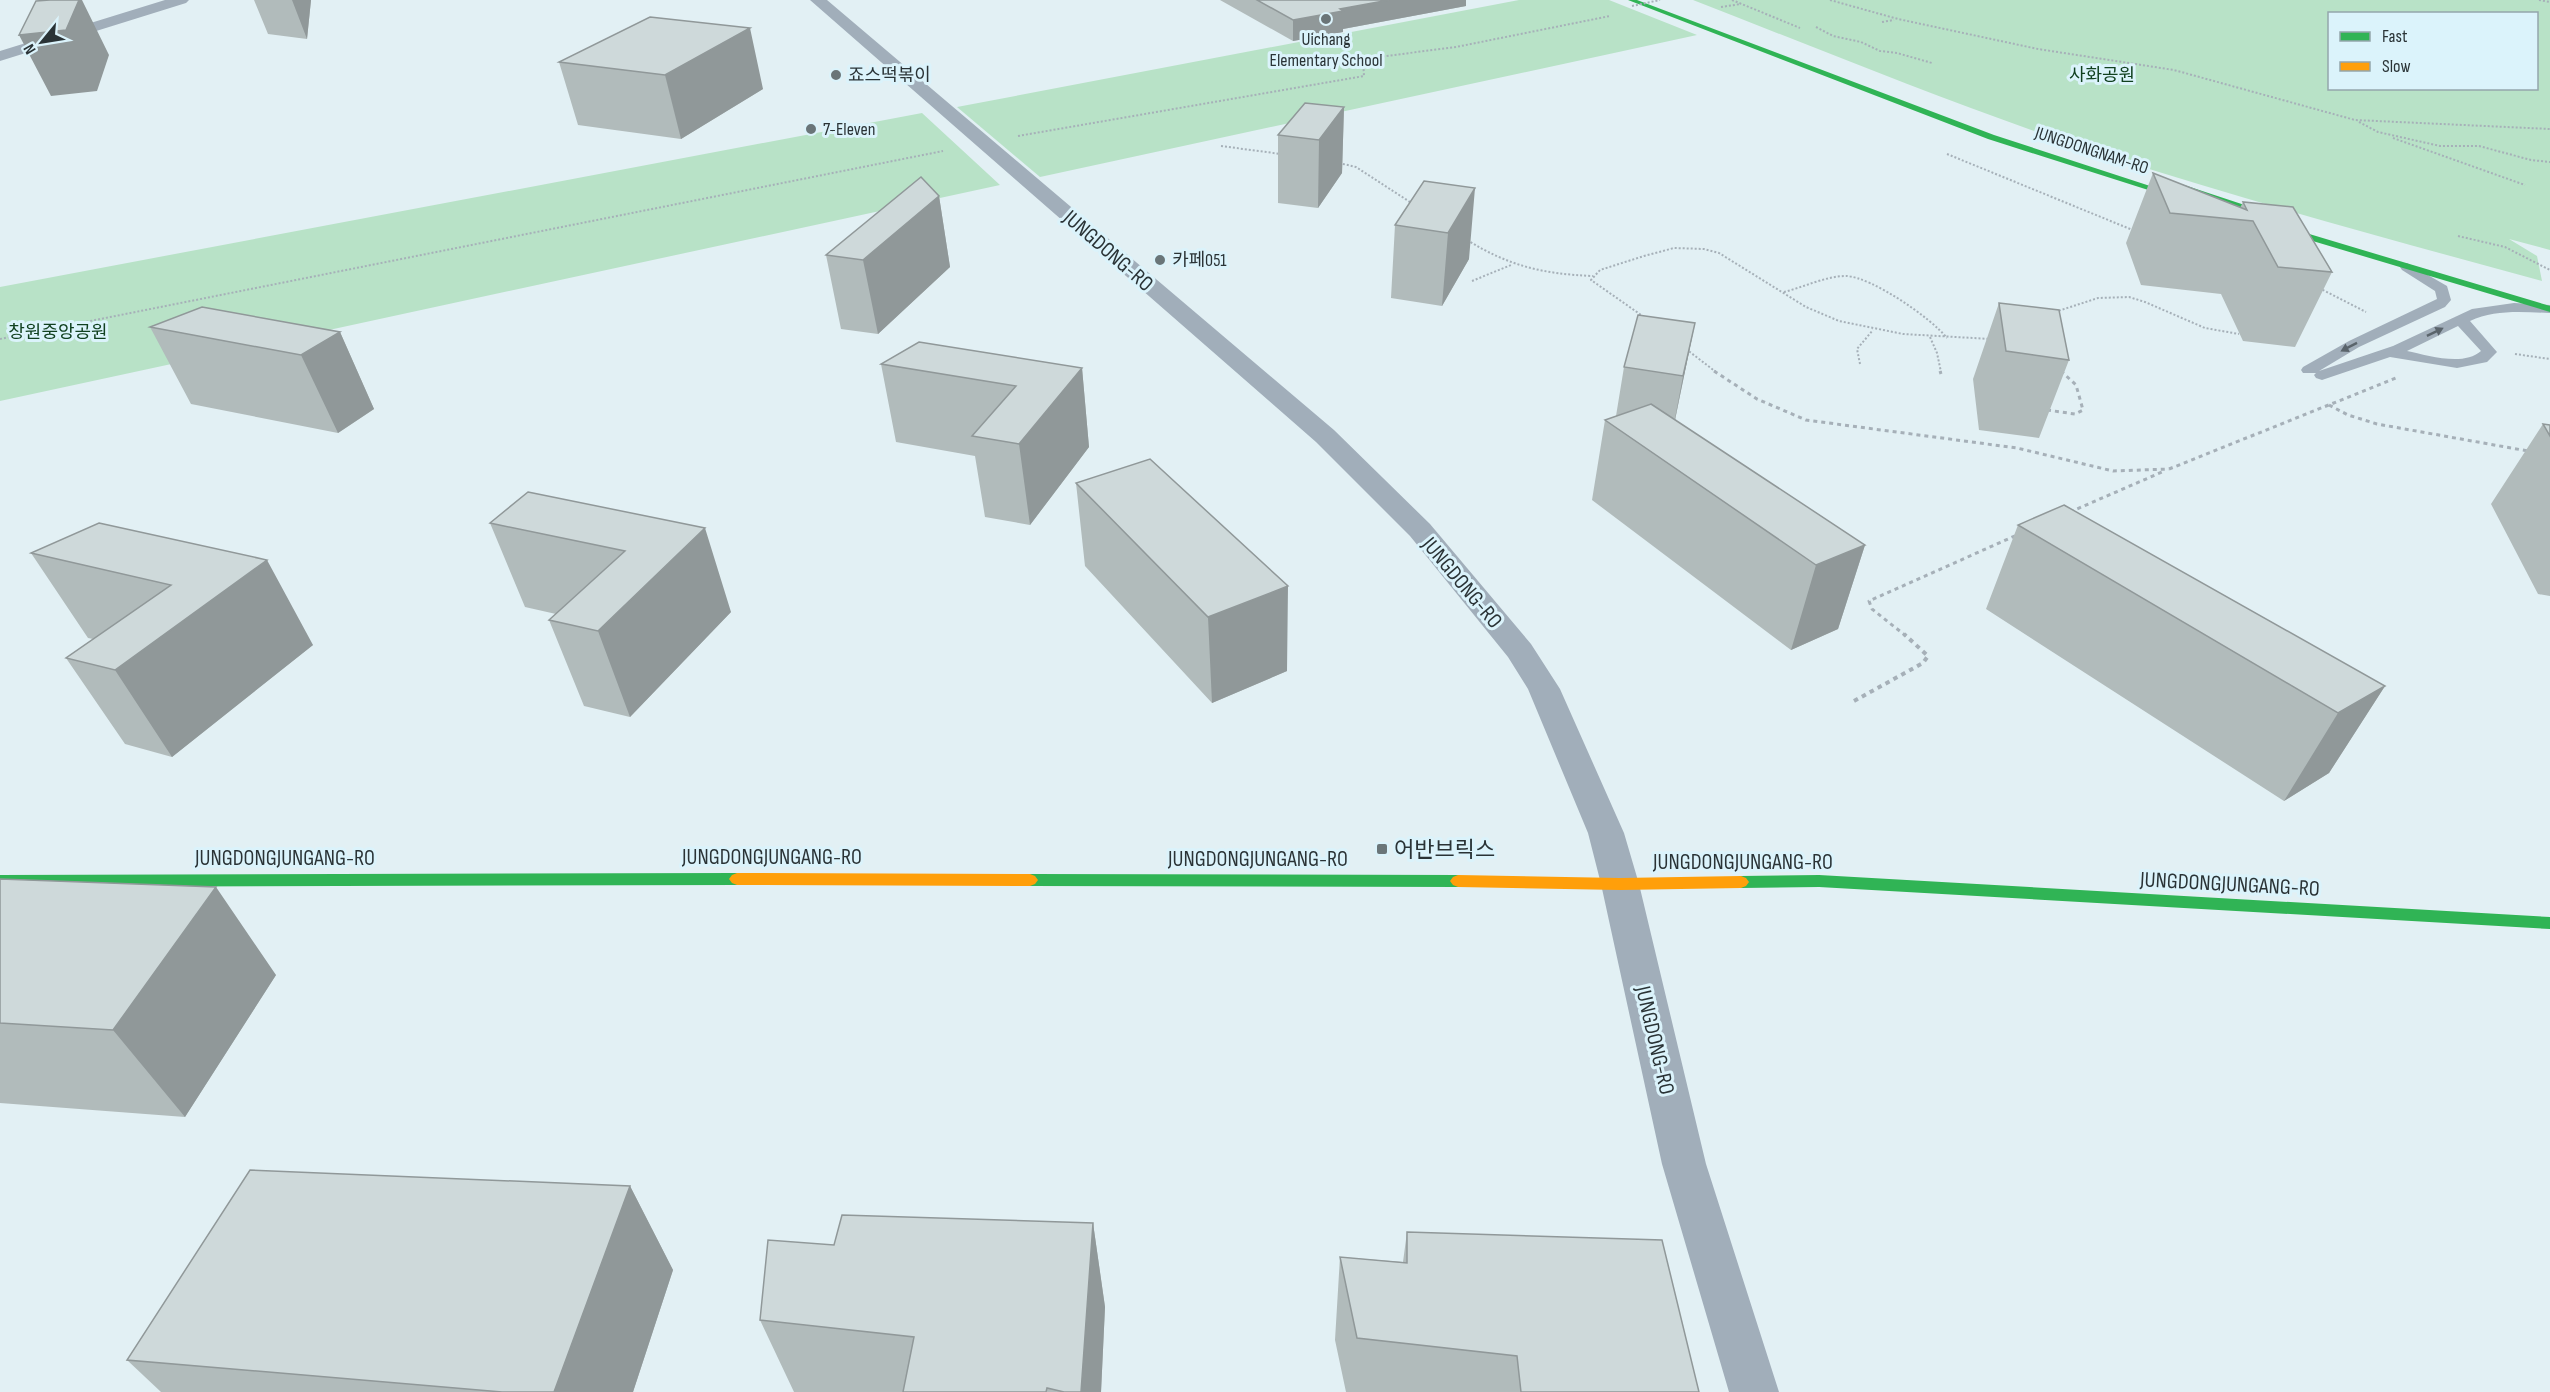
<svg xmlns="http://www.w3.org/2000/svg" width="2550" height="1392" viewBox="0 0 2550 1392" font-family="'Sofia Sans Condensed','Noto Sans KR',sans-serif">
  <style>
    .green { fill: #b8e2c7; fill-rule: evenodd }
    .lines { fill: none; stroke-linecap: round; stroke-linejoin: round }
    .path-far2 { stroke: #a6b0b8; stroke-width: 2; stroke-dasharray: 2 2; stroke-linecap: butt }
    .path-far1 { stroke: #a6b0b8; stroke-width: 3; stroke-dasharray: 4 4; stroke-linecap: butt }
    .path { stroke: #a6b0b8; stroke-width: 4; stroke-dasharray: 4.5 4.5; stroke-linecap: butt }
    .lane { fill: #a1aeba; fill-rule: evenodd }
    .street { fill: #a1aeba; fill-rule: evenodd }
    .fast { fill: #30b455; fill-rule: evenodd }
    .slow { fill: #ff9f0a; fill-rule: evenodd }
    .path-bridge { stroke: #a6b0b8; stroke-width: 2; stroke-dasharray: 2 2; stroke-linecap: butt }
    .wall { fill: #b1bbbb }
    .shaded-wall { fill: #909899 }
    .building { fill: #ced9da; stroke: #909899; stroke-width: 1.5 }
    .oneway { fill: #5a646b }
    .poi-dot { fill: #6a7578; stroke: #dbf3fb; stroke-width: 2 }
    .labels { text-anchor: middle; stroke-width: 6; stroke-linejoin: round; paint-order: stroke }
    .far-poi-label { font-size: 18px; fill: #2a3336; stroke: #dbf3fb; text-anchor: start }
    .far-park-label { font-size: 18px; fill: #114120; stroke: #dbf3fb }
    .far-street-label { font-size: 18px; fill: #2a3336; stroke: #dbf3fb }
    .street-label { font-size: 22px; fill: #2a3336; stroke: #dbf3fb }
    .poi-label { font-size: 22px; fill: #2a3336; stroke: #dbf3fb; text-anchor: start }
  </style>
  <rect width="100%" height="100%" fill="#e2f0f4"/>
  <path class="green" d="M1519 0H1609L1697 35 1040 177 957 107Z
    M1693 0H2550V250L2509 239 2537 256 2542 281C2399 242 2255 203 2114 158 1971 112 1832 54 1693 0ZM2330 14H2536V88H2330Z
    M922 113 1000 185 0 401V287Z"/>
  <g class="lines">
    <path class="path-far2" d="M1732 0 1800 28
      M1830 0 1898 19 2038 49 2174 70 2355 120 2550 129
      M2539 0 2550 2
      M1721 7 1741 4
      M1882 22 1894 20
      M1816 27 1833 36 1861 42 1880 51 1897 53 1932 63
      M2359 122 2378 132 2440 146H2479L2531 160 2550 162
      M1018 136 1364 76 1363 59 1456 47 1610 16
      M2393 138 2525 185
      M1221 146 1281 154
      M1947 154 2135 231
      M1339 163 1356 167 1413 204
      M2458 236 2505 247 2550 270
      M1467 240C1509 266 1543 274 1593 276
      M1472 281 1511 265
      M2319 288 2366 312
      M1784 292C1804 287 1826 276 1846 276 1872 277 1931 318 1947 338
      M2055 312 2098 298 2129 297 2145 302 2205 328 2239 334
      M1644 317 1591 280 1600 270 1644 256 1674 248 1704 249 1719 253 1806 307 1839 321 1903 334 1991 339
      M1930 337 1937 353 1941 372
      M0 339 943 151
      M1686 349 1716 372
      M2515 354 2550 359
      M1860 364 1857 349 1873 330
      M2060 370 2063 372"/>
    <path class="path-far1" d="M1714 371 1757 399 1806 420 2017 448 2113 471 2169 469
      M1940 371 1941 374
      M2329 405 2348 415 2377 424 2528 451
      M2047 410 2075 414 2083 410 2076 385 2061 371
      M2169 469 2396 378
      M2070 512 2162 472
      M1906 636 1872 609 1869 601 2017 535"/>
    <path class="path" d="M1854 701 1923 663 1928 656 1904 634"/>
    <path class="lane" d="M2407 263 2447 286 2451 300 2445 307 2359 347 2319 371 2393 346 2472 309 2514 303 2550 305V313C2523 312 2495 309 2470 321L2497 352 2487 362 2457 368 2390 357 2322 380 2316 378 2314 375 2316 373H2303L2301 370 2303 367 2349 341 2437 299 2435 291 2402 270 2400 267ZM2458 326 2481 351C2463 367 2427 355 2407 351Z"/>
    <path class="street" d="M165 0H189L186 3 0 61V51Z
      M810 0H827L1334 430 1430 524 1531 644 1560 689 1624 833 1639 884 1706 1164 1779 1392H1729L1662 1164 1601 884 1588 833 1528 689 1508 657 1410 536 1316 442Z"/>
    <path class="fast" d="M1628 0H1637L1994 135 2193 200 2186 202 1988 139Z
      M2175 184H2181L2287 219 2280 221 2175 188Z
      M2269 222 2550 306V312L2266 227 2265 225Z
      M737 873 742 875 745 879 742 883 737 885 0 887V875Z
      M1030 874 1458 875 1463 877 1466 881 1463 885 1458 887 1030 886 1025 884 1022 880 1025 876Z
      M1819 875 2550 917V929L1819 887 1741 888 1736 886 1733 882 1736 878 1741 876Z"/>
    <path class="slow" d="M737 873 1030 874 1035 876 1038 880 1035 884 1030 886 737 885 732 883 729 879 732 875Z
      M1458 875 1620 878 1741 876 1746 878 1749 882 1746 886 1741 888 1620 890 1458 887 1453 885 1450 881 1453 877Z"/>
    <path class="path-bridge" d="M1632 6 1660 0"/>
  </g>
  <path class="wall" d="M254 0H311L307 39 268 34Z
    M1220 0H1466V6L1343 29V32L1293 41Z
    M650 17 763 89 681 139 578 125 559 62Z
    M1344 107 1342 173 1318 208 1278 203V135Z
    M2153 173 2240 208 2243 202 2332 272 2295 347 2243 341 2221 294 2141 285 2126 243Z
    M1424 181 1469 259 1442 306 1391 298 1395 225Z
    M939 196 950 267 878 334 841 329 826 255Z
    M1999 303 2069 360 2039 438 1979 430 1973 379Z
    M1695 323 1675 420 1865 545 1838 629 1791 650 1592 500 1605 420 1616 416 1624 367Z
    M150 327 340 332 374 409 338 433 191 404Z
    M881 364 1082 368 1089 447 1030 525 985 517 975 456 896 442Z
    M2543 424 2550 425V596L2538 594 2491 504Z
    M1076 483 1287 671 1212 703 1085 566Z
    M528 492 731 612 630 717 584 706 549 620 556 614 525 607 490 523Z
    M99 523 313 645 172 757 125 744 66 658 93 639 88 638 31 553Z
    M2018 525 2385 686 2329 773 2284 801 1986 609Z
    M0 879 276 975 185 1117 0 1103Z
    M630 1186 673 1270 633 1392H161L127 1360Z
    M1093 1223 1105 1307 1101 1392H794L760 1320 834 1245Z
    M1407 1232 1699 1392H1346L1335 1340 1340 1257 1403 1262Z"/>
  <path class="shaded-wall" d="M79 0H82L109 55 97 91 51 96 19 35Z
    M292 0H311L307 39Z
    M1389 0H1466V6L1343 29V32L1293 41V20L1340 9Z
    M750 28 763 89 681 139 665 75Z
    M1344 107 1342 173 1318 208 1319 140Z
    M1475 188 1469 259 1442 306 1448 233Z
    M939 196 950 267 878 334 863 260Z
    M1695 323 1679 400 1668 455 1683 376Z
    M340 332 374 409 338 433 301 355Z
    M1082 368 1089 447 1030 525 1019 444Z
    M705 528 731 612 630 717 598 631Z
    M1865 545 1838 629 1791 650 1816 565Z
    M267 560 313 645 172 757 115 670Z
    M1288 586 1287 671 1212 703 1208 617Z
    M2385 686 2329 773 2284 801 2338 713Z
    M216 887 276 975 185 1117 113 1030Z
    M630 1186 673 1270 633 1392H554Z
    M1093 1223 1105 1307 1101 1392H1081Z"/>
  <path class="building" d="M50 0H79L66 30 19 35 36 1Z
    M1257 0H1389L1340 9 1343 11 1293 20Z
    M650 17 750 28 665 75 559 62Z
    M1305 103 1344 107 1319 140 1278 135Z
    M2153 173 2247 210 2243 202 2293 207 2332 272 2278 267 2253 221 2170 213Z
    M921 177 939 196 863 260 826 255Z
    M1424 181 1475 188 1448 233 1395 225Z
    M1999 303 2059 310 2069 360 2006 351Z
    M202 307 340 332 301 355 150 327Z
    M1638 315 1695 323 1683 376 1624 367Z
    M919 342 1082 368 1019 444 972 436 1016 386 881 364Z
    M1651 404 1865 545 1816 565 1605 420Z
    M2543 424 2550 425V436Z
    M1150 459 1288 586 1208 617 1076 483Z
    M528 492 705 528 598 631 549 620 625 551 490 523Z
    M2064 505 2385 686 2338 713 2018 525Z
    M99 523 267 560 115 670 66 658 171 585 31 553Z
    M0 879 216 887 113 1030 0 1023Z
    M250 1170 630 1186 554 1392H502L127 1360Z
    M842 1215 1093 1223 1081 1392H1064L1047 1388 1046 1392H903L914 1337 760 1320 768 1240 834 1245Z
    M1407 1232 1662 1240 1699 1392H1521L1517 1356 1357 1338 1340 1257 1407 1263Z"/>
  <defs><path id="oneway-solid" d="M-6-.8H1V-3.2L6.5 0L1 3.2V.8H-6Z" transform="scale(1.5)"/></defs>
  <g class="oneway">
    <use href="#oneway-solid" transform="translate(2435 332) rotate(-26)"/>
    <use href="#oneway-solid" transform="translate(2349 347) rotate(153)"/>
  </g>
  <g class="poi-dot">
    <circle cx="1326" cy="19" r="6"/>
    <circle cx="836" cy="75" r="6"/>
    <circle cx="811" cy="129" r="6"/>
    <circle cx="1160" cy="260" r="6"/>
    <rect x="1376" y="843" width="12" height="12" rx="3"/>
  </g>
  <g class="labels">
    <g class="far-poi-label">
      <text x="1326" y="45" text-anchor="middle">Uichang<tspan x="1326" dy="21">Elementary School</tspan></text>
      <text x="848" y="81">죠스떡볶이</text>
      <text x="823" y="135">7-Eleven</text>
      <text x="1172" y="266">카페051</text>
    </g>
    <g class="far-park-label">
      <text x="2102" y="81">사화공원</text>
      <text x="58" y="338">창원중앙공원</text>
    </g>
    <g class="far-street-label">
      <text transform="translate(2092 150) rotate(18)" y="6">JUNGDONGNAM-RO</text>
    </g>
    <g class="street-label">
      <text transform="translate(1109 250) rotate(41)" y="8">JUNGDONG-RO</text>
      <text transform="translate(1463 582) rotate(50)" y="8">JUNGDONG-RO</text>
      <text x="772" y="864">JUNGDONGJUNGANG-RO</text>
      <text x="285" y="865">JUNGDONGJUNGANG-RO</text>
      <text x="1258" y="866">JUNGDONGJUNGANG-RO</text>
      <text x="1743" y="869">JUNGDONGJUNGANG-RO</text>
      <text transform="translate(2230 883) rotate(3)" y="8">JUNGDONGJUNGANG-RO</text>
      <text transform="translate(1656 1040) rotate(77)" y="8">JUNGDONG-RO</text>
    </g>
    <g class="poi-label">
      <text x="1394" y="857">어반브릭스</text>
    </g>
  </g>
  <rect x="2328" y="12" width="210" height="78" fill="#dbf3fb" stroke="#94a6ac" stroke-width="1.5"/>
  <rect x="2340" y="32" width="30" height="9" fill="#30b455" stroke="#94a6ac" stroke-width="1.5"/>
  <text x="2382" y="42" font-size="18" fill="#2a3336">Fast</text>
  <rect x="2340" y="62" width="30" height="9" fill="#ff9f0a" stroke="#94a6ac" stroke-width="1.5"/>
  <text x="2382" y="72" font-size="18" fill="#2a3336">Slow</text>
  <g transform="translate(42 42) rotate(240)" stroke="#dbf3fb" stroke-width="4.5" paint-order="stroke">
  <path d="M0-4.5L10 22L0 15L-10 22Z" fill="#2a3336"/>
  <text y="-9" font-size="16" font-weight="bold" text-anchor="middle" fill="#2a3336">N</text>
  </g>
</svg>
